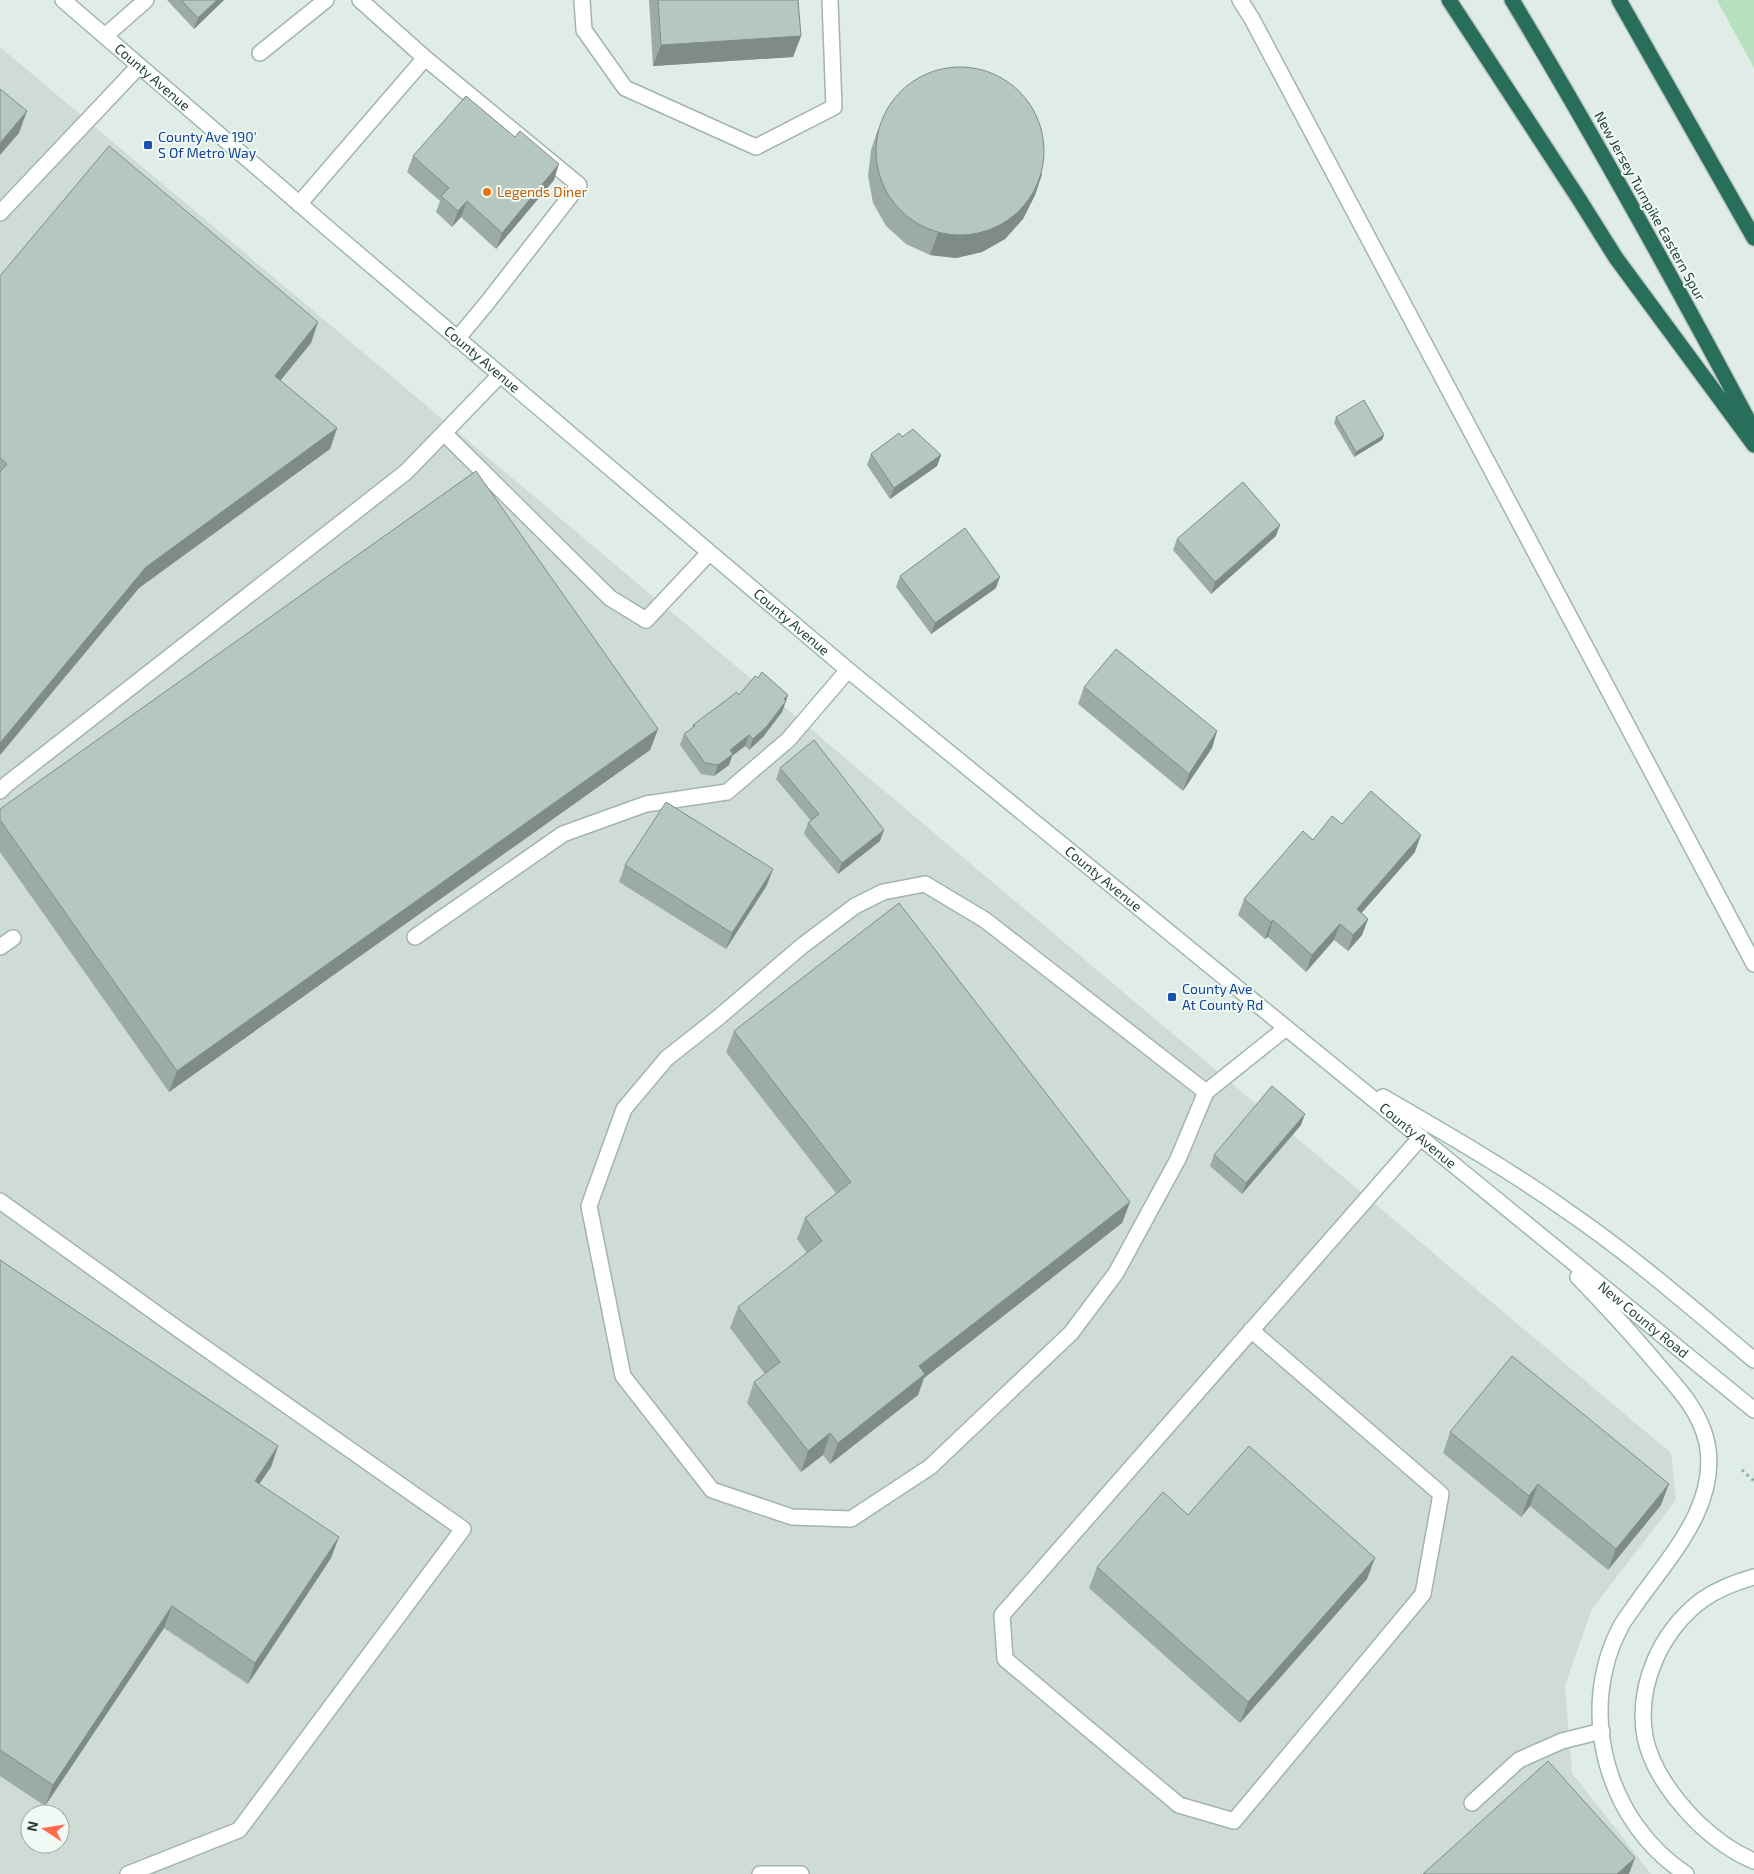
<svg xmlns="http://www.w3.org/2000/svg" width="1754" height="1874" viewBox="0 0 1754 1874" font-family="'Exo 2',sans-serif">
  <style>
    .built { fill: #cedcd5; fill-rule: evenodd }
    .green { fill: #b7e0bf }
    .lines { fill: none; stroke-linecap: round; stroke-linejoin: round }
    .lane-casing { stroke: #a2b5ad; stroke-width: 18 }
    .secondary-casing { stroke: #9db9ae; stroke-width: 18 }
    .highway-casing { stroke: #c0c9c6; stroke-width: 18 }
    .path { stroke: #7db39f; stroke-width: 3; stroke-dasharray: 2.5 4; stroke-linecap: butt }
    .lane { stroke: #fff; stroke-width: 15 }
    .secondary { stroke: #fff; stroke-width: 15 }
    .highway { stroke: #286e5b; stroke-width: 15 }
    .wall { fill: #9caca4 }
    .shaded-wall { fill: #7f8c86 }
    .building { fill: #b5c8bf; stroke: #7f8c86 }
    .transit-dot { fill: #1a4fb4; stroke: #f1f9f4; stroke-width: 2 }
    .food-dot { fill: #e8710a; stroke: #f1f9f4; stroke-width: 2 }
    .labels { text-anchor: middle; stroke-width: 4; stroke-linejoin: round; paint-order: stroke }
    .street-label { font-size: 14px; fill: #1f3f34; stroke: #f1f9f4 }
    .transit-label { font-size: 14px; fill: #164399; stroke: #f1f9f4; text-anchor: start }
    .food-label { font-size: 14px; fill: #c56008; stroke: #f1f9f4; text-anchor: start }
  </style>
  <rect width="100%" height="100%" fill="#e0ede6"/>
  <path class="built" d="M0 47 1671 1453 1676 1500 1592 1609 1565 1685 1572 1773 1651 1874H0ZM30 1814H60V1844H30Z"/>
  <path class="green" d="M1717 0H1754V68Z"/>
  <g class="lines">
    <defs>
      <path id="lane" d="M360 0 425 58
        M582 0 584 30 625 88 756 147 834 107 830 0
        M1240 0 1252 19 1754 964
        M105 36 146 0
        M260 53 326 0
        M299 204 425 58 579 185 487 303 457 339
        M0 213 139 66
        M444 433 610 598 646 620 709 553
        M0 791 7 784 406 472 500 375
        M415 937 563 834 646 804 727 792 788 740 848 670
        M0 947 13 938
        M1206 1092 1178 1159 1116 1273 1071 1333 930 1467 851 1519 792 1517 712 1490 623 1376 589 1206 624 1109 667 1058 719 1017 802 946 855 906 883 892 925 884 985 920 1206 1092 1286 1028
        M0 1201 178 1329 463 1529 239 1830 128 1874
        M1251 1330 1441 1494 1423 1594 1234 1821 1179 1805 1005 1659 1002 1615 1421 1137
        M1472 1803 1519 1760 1562 1741 1602 1731
        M760 1874H801"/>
      <g id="secondary">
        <path id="s1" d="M63 0 331 231 848 670 1754 1410"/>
        <path d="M1383 1097C1445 1133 1508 1169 1567 1211 1633 1256 1693 1309 1754 1360"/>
        <path d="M1578 1277C1605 1305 1632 1334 1657 1364 1678 1388 1700 1411 1707 1443 1719 1504 1671 1555 1638 1601 1633 1609 1626 1617 1621 1626 1576 1710 1606 1822 1686 1874"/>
        <path d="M1754 1577C1736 1582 1718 1589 1702 1600 1661 1631 1636 1685 1645 1737 1652 1771 1674 1799 1698 1823 1715 1839 1732 1852 1754 1861"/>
      </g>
      <path id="highway" d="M1449 0 1579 199 1616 258 1754 445
        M1512 0C1597 141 1677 286 1754 431
        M1619 0 1754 238"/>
    </defs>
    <use href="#lane" class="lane-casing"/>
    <use href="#secondary" class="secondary-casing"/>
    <use href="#highway" class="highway-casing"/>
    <path class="path" d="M1742 1470 1754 1481"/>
    <use href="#lane" class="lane"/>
    <use href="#secondary" class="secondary"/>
    <use href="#highway" class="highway"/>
  </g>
  <path class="wall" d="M167 0H224L194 29Z
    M649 0H798L801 36 793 57 653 66Z
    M878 129 1042 174 1035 195 1023 219 1005 239 982 252 956 258 930 255 906 244 886 226 873 203 868 176 871 150Z
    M413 156 554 180 496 249 461 217 452 227 436 212 440 201 407 172Z
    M0 276 311 343 280 380 337 428 330 449 139 588 0 755Z
    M1336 417 1384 435 1382 440 1354 457 1334 423Z
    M902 437 941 455 937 466 890 499 867 465 871 454Z
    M1276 536 1211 594 1173 550 1177 539Z
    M900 576 996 588 931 634 896 587Z
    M1084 687 1217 731 1212 748 1183 791 1078 704Z
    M788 695 782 712 763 737 749 750 745 746 732 756 729 765 714 776 701 774 680 745 684 734 692 728 693 725Z
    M658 729 650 750 169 1092 0 852V809Z
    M780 768 880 841 838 874 804 834 808 823 811 821 776 779Z
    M1342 824 1415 852 1361 913 1368 919 1362 935 1348 951 1334 940 1306 972 1268 937 1265 939 1238 915 1244 899 1313 840Z
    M625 865 767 885 726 949 619 882Z
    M734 1031 1130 1202 1122 1223 924 1378 918 1395 830 1464 823 1455 801 1472 747 1403 754 1382 765 1374 730 1328 738 1307 807 1253 797 1239 805 1218 836 1193 726 1052Z
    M1301 1125 1242 1194 1210 1166 1214 1155Z
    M0 1260 278 1446 271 1467 259 1484 331 1558 248 1684 164 1628 45 1806 0 1776Z
    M1450 1432 1661 1505 1608 1570 1530 1506 1521 1517 1443 1453Z
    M1188 1515 1367 1579 1240 1723 1089 1588 1097 1567Z"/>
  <path class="shaded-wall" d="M217 0H224L194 29 198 18Z
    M801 36 793 57 653 66 661 45Z
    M27 111 19 133 0 155V143Z
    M559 164 554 180 496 249 502 233Z
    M1042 174 1035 195 1023 219 1005 239 982 252 956 258 930 255 938 233Z
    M467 201 461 217 452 227 458 211Z
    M318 322 311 343 267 397 275 376Z
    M337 428 330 449 139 588 0 755V743L146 567Z
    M1384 435 1382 440 1354 457 1356 452Z
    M941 455 937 466 890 499 894 488Z
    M1280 525 1276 536 1211 594 1215 582Z
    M1000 577 996 588 931 634 935 623Z
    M788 695 782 712 763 737 749 750 753 739 784 699Z
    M658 729 650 750 169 1092 177 1071Z
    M1217 731 1212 748 1183 791 1189 774Z
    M749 735 745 746 732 756 729 765 714 776 718 765 730 750Z
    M884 830 880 841 838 874 842 863Z
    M1421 835 1415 852 1351 925 1357 909Z
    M773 869 767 885 726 949 732 933Z
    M1368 919 1362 935 1348 951 1353 935Z
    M1273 920 1268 937 1265 939 1271 922Z
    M1340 924 1334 940 1306 972 1312 955Z
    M1305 1114 1301 1125 1242 1194 1246 1183Z
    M1130 1202 1122 1223 924 1378 918 1395 830 1464 838 1443 919 1366Z
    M830 1433 823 1455 801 1472 808 1451Z
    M278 1446 271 1467 247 1502 255 1481Z
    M1538 1484 1530 1506 1521 1517 1529 1496Z
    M1669 1484 1661 1505 1608 1570 1616 1549Z
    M339 1537 331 1558 248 1684 255 1663Z
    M1375 1558 1367 1579 1240 1723 1248 1702Z
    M172 1606 164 1628 45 1806 53 1785Z
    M1635 1858 1629 1874H1617Z"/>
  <path class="building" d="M181 0H217L198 18Z
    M658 0H798L801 36 661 45Z
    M876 151a84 84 0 1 1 168 0a84 84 0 1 1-168 0Z
    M0 89 27 111 0 143Z
    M466 96 515 137 520 131 559 164 502 233 467 201 458 211 441 196 449 188 413 156Z
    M109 146 318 322 275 376 337 428 146 567 0 743V472L7 464 0 458V276Z
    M1364 400 1384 435 1356 452 1336 417Z
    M913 429 941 455 894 488 871 454 899 433 902 437Z
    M476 471 658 729 177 1071 0 820V809Z
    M1243 482 1280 525 1215 582 1177 539Z
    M965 528 1000 577 935 623 900 576Z
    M1116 649 1217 731 1189 774 1084 687Z
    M762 672 788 695 784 699 786 701 767 726 753 739 749 735 730 750 733 754 718 765 705 763 684 734 695 726 693 725 737 692 739 695 755 676 758 678Z
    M814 740 884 830 842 863 808 823 819 814 780 768Z
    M1371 791 1421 835 1357 909 1368 919 1353 935 1340 924 1312 955 1273 920 1271 922 1244 899 1303 831 1313 840 1332 816 1342 824Z
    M666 802 773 869 732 933 625 865Z
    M899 903 1130 1202 919 1366 925 1374 838 1443 830 1433 808 1451 754 1382 780 1362 738 1307 822 1241 805 1218 851 1182 734 1031Z
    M1272 1086 1305 1114 1246 1183 1214 1155Z
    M0 1260 278 1446 255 1481 339 1537 255 1663 172 1606 53 1785 0 1750Z
    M1512 1356 1669 1484 1616 1549 1538 1484 1529 1496 1450 1432Z
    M1249 1446 1375 1558 1248 1702 1097 1567 1163 1492 1188 1515Z
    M1548 1761 1635 1858 1617 1874H1423Z"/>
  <g class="transit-dot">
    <rect x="143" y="140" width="10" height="10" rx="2.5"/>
    <rect x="1167" y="992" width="10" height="10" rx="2.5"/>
  </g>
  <circle class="food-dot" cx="487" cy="192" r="5"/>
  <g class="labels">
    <g class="street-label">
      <text dy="5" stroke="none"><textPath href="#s1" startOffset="118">County Avenue</textPath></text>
      <text transform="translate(1650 206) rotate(61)" y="5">New Jersey Turnpike Eastern Spur</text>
      <text dy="5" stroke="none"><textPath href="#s1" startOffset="552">County Avenue</textPath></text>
      <text dy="5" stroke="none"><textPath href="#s1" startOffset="958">County Avenue</textPath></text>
      <text dy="5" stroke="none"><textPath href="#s1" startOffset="1362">County Avenue</textPath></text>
      <text dy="5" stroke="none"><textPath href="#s1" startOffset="1768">County Avenue</textPath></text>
      <text dy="5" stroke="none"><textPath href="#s1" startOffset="2059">New County Road</textPath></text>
    </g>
    <g class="transit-label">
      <text x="158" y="142">County Ave 190'<tspan x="158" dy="16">S Of Metro Way</tspan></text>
      <text x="1182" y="994">County Ave<tspan x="1182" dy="16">At County Rd</tspan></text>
    </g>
    <g class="food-label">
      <text x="497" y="197">Legends Diner</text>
    </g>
  </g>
  <g transform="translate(45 1829) rotate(282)"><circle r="24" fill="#f1f9f4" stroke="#9dafa7"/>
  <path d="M0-4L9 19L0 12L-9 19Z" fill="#ff6c4c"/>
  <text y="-8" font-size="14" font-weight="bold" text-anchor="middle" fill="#1f3f34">N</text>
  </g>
</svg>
